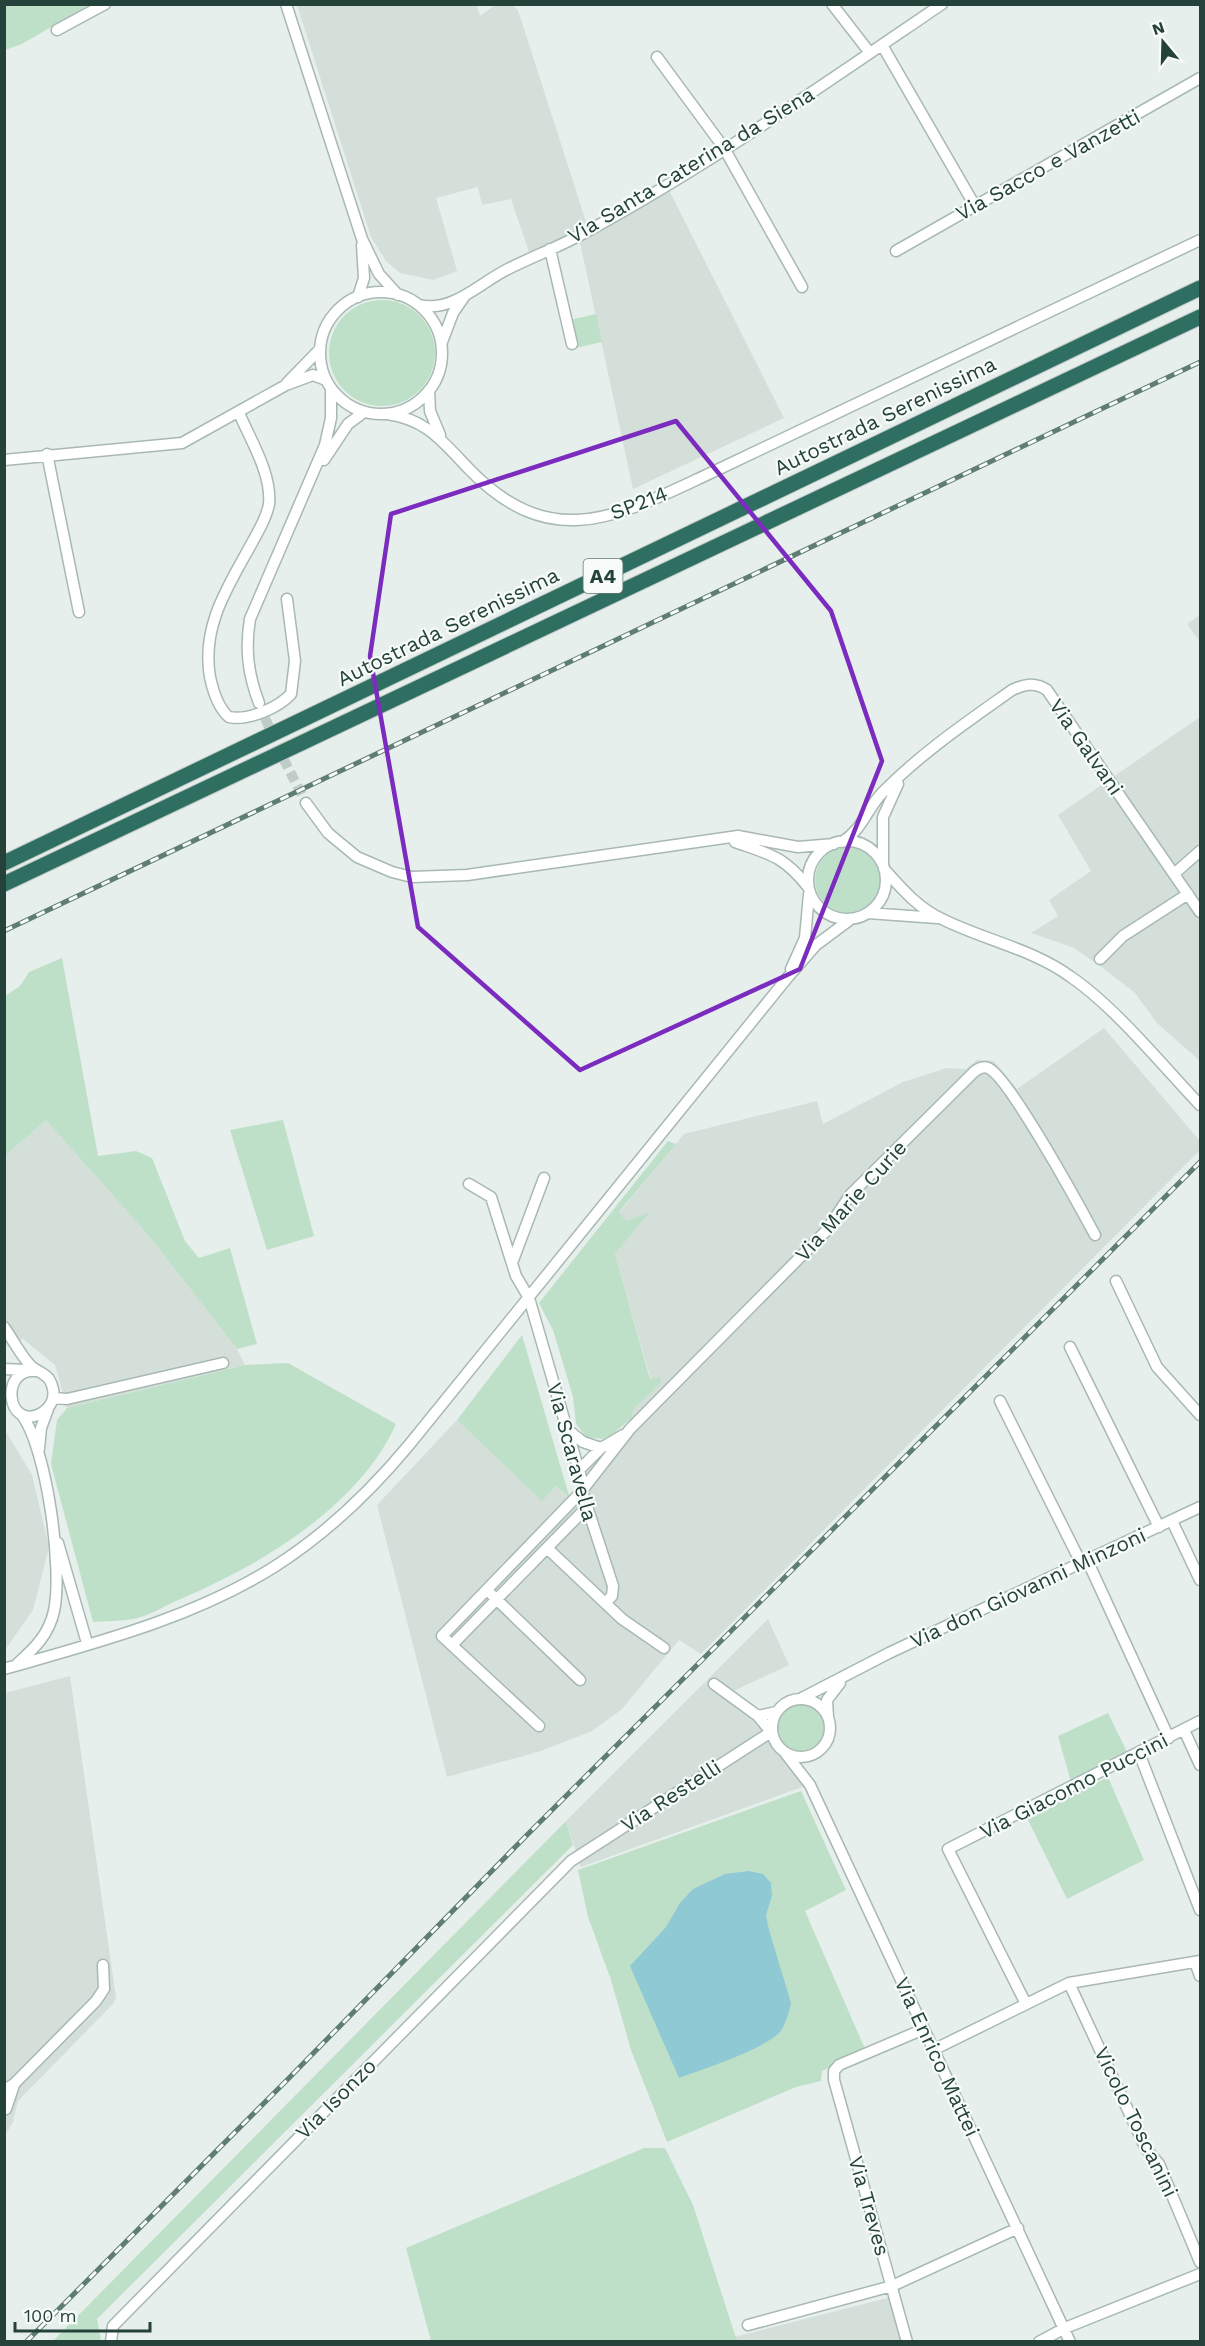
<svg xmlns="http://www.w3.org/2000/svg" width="1205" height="2346" viewBox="0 0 1205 2346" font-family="'Work Sans',sans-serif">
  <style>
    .built { fill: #d4dfda }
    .green { fill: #bfe0c8 }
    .water { fill: #8ec9d4 }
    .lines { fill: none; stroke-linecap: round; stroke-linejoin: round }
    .minor-tunnel { stroke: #bfccc8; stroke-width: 10; stroke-dasharray: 10 5; stroke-linecap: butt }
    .minor-casing { stroke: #a8b8b2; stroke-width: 13 }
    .highway-casing { stroke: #c2cac8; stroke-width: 17 }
    .minor { stroke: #fff; stroke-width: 10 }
    .highway { stroke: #2f6f62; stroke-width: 15 }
    .rail-casing { stroke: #5f7d75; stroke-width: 5 }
    .rail { stroke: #f7fbf9; stroke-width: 3; stroke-dasharray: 9; stroke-linecap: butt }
    .marked { fill: none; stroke: #7b2cbf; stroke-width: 4.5; stroke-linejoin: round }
    .labels { text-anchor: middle; stroke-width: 4.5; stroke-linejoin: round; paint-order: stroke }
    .shield { fill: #f7fbf9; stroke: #637a73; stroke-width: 1.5 }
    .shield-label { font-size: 20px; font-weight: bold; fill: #24423a }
    .street-label { font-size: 21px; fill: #24423a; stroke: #f7fbf9 }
  </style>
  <rect width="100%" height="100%" fill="#e6efeb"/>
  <path class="built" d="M297 5H476L480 16 495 5H512L518 10 588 228 530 255 511 199 482 205 478 187 436 198 457 271 434 280 400 273 386 261 371 237Z
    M669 190 784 418 633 489 579 238Z
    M1200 615V642L1187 624Z
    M1200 717V1061L1157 1023 1135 993 1103 968 1074 948 1031 933 1058 916 1049 900 1091 871 1058 815Z
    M1104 1028 1200 1141V1150L701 1654 679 1640 621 1710 592 1731 541 1751 447 1777 377 1505 457 1420 542 1500 556 1486 569 1499 576 1490V1479L632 1418 633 1410 661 1383 651 1380 615 1254 649 1213 626 1221 619 1213 684 1134 817 1101 823 1124 903 1082 947 1068 966 1069 977 1060 994 1061 1017 1089Z
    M46 1120 149 1236 237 1349 245 1365 67 1408 55 1365 23 1339 8 1347 5 1341V1156Z
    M5 1430 32 1475 49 1547 33 1610 5 1650Z
    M768 1619 789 1665 725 1695 767 1731 770 1744 793 1768 805 1786 581 1867 566 1821Z
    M70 1676 116 1998 113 2004 18 2101 13 2122 5 2135V1693Z
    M891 2297 903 2341 737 2342 735 2337Z"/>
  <path class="green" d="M4 5 5 4 89 5 22 44 5 50Z
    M329 353a53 53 0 1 1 106 0a53 53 0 1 1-106 0Z
    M596 314 602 342 576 348 570 320Z
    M815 880a33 33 0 1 1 66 0a33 33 0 1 1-66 0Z
    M62 958 98 1156 136 1151 152 1158 185 1241 199 1258 230 1248 257 1344 237 1349 149 1236 46 1120 5 1156V996L20 986 29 972Z
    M283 1120 314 1236 267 1250 230 1130Z
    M668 1141 676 1144 619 1212 626 1221 650 1212 615 1254 650 1379 660 1377 661 1383 633 1410 632 1418 611 1435 602 1439 586 1437 576 1424 573 1397 553 1330 539 1303Z
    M522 1335 570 1499 556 1486 542 1501 457 1420Z
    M288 1363 396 1424C359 1507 258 1567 176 1601 163 1607 148 1616 134 1619 121 1621 106 1621 93 1622L51 1464 57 1420 67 1408 245 1365Z
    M778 1728a23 23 0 1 1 46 0a23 23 0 1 1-46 0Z
    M1108 1713 1128 1754 1071 1782 1058 1736Z
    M1108 1777 1144 1860 1067 1899 1027 1818Z
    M801 1791 846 1890 805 1911 865 2049 822 2071 821 2081 796 2087 667 2142 631 2050 611 1980 588 1917 578 1870Z
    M566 1821 573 1845 97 2319 101 2341H53Z
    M644 2148H665L693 2205 737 2341H431L406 2248Z"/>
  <path class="water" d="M749 1871 763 1874 771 1883 772 1896 766 1915 769 1930 791 2003C789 2012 785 2027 779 2033 760 2051 704 2069 679 2078L630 1966 666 1927 680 1903 693 1889 725 1874Z"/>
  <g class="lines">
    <path class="minor-tunnel" d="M259 704 279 750 306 803"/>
    <defs>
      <path id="minor" d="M286 4 362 239 379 274 398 295
        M832 4 870 53
        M57 30 105 4
        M882 45 975 206
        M657 57 724 148 802 287
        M550 249 572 344
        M896 251 1200 78
        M320 353a61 61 0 1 1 122 0a61 61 0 1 1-122 0Z
        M358 297 364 278 362 245
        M419 305C453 313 479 283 508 269 534 256 561 246 586 232 709 165 826 83 942 4
        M442 342 453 313 464 297
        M287 383 320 349
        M429 390 430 411 440 435
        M239 413C250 439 272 474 269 504 267 517 259 530 253 541 229 585 201 625 210 677 213 691 218 708 229 717 248 721 278 708 291 694L295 661 287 599
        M387 414C426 419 442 441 468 468 553 557 622 514 715 471L1200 240
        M47 454 79 612
        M4 460 182 443 286 385 313 375 326 380
        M324 460 348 424 364 412
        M259 703C248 674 245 649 250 619L325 445 331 418V388
        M306 803 328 833 357 857 392 872 412 877 467 875 738 836 798 847 834 844
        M808 880a39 39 0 1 1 78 0a39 39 0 1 1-78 0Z
        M735 842C769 854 784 856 808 887
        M842 842C862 830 867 809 882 793 921 753 967 722 1012 690 1025 684 1035 682 1047 690L1200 912
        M883 864V817L898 784
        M884 869C901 888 918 908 942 919 984 940 1033 949 1071 977 1115 1007 1162 1065 1200 1105
        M1174 874 1200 851
        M868 913 937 918
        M1100 959 1123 936 1188 894
        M791 969 805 938 809 894
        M469 1184 491 1197 516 1276 529 1298 584 1488 582 1491 613 1586 612 1596 605 1603
        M512 1263 544 1178
        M1116 1281 1157 1367 1200 1415
        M4 1327C13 1340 20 1354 30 1365 36 1371 44 1373 49 1379 53 1385 55 1394 52 1401 50 1407 45 1411 40 1414 6 1430 0 1368 35 1371
        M1070 1347 1159 1527
        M4 1369 25 1370
        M53 1398 67 1399 223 1363
        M1000 1401 1082 1565
        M568 1430 583 1442 601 1448 623 1435
        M39 1449 41 1428 48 1409
        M579 1470 601 1448
        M584 1488 630 1429 826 1231 851 1194 975 1071C978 1069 983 1066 988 1068 1008 1075 1081 1209 1095 1235
        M1172 1521 1200 1580
        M58 1543 87 1643
        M547 1548 622 1619 664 1648
        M1088 1562 1169 1738
        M492 1595 580 1680
        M452 1645 587 1507
        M18 1663C35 1648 49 1634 54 1611 63 1569 47 1449 22 1415
        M4 1669C95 1643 193 1618 274 1567 326 1534 370 1492 409 1445L788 977 816 945 851 919
        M714 1684 758 1716
        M772 1728a29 29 0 1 1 58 0a29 29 0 1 1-58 0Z
        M800 1699 889 1653 1200 1507
        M828 1717 827 1700 840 1683
        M539 1726 442 1636 582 1491
        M1184 1730 1200 1765
        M1139 1753 1200 1910
        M786 1754 810 1785 1070 2342
        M1195 1962 1200 1976
        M1069 1983 1146 2149 1159 2164 1200 2262
        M1025 2002 948 1849 1200 1721
        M933 2050 1069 1983 1200 1961
        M4 2090 14 2084 96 2001 104 1989 103 1965
        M6 2109 14 2085
        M748 2325 892 2286 1018 2228
        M111 2342 113 2326 571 1861 771 1732 758 1716 776 1712
        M907 2342 834 2080V2071L839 2065 924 2029
        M1039 2342 1065 2328 1200 2274"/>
      <path id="highway" d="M4 863 1200 288
        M4 884 1200 317"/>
    </defs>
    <use href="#minor" class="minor-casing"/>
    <use href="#highway" class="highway-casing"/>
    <use href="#minor" class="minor"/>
    <use href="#highway" class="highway"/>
    <defs>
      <path id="rail" d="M4 931 1200 362
        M26 2342 289 2078 528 1834 1200 1162"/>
    </defs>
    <use href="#rail" class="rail-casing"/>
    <use href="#rail" class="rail"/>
  </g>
  <path class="marked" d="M676 421 831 611 882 761 800 969 580 1070 418 927 370 656 391 514Z"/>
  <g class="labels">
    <rect class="shield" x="583.5" y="559" width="39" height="34" rx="4.5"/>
    <g class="shield-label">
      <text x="603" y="583">A4</text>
    </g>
    <g class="street-label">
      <text transform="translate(691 165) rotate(-31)" y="7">Via Santa Caterina da Siena</text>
      <text transform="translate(1048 165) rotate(-29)" y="7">Via Sacco e Vanzetti</text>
      <text transform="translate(885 416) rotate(-26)" y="7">Autostrada Serenissima</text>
      <text transform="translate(639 503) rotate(-21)" y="7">SP214</text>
      <text transform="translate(448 627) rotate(-26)" y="7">Autostrada Serenissima</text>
      <text transform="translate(1086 747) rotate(55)" y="7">Via Galvani</text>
      <text transform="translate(851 1201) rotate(-48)" y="7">Via Marie Curie</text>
      <text transform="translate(572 1452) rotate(75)" y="7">Via Scaravella</text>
      <text transform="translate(1028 1588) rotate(-25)" y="7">Via don Giovanni Minzoni</text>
      <text transform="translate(1074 1786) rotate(-27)" y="7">Via Giacomo Puccini</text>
      <text transform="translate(671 1796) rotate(-33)" y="7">Via Restelli</text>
      <text transform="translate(937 2057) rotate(65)" y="7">Via Enrico Mattei</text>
      <text transform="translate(336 2099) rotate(-45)" y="7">Via Isonzo</text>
      <text transform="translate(1136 2122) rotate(64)" y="7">Vicolo Toscanini</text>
      <text transform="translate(869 2206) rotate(74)" y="7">Via Treves</text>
    </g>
  </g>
  <rect width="1205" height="2346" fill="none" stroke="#24423a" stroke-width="12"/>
  <g transform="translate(1163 42) rotate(341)" stroke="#f7fbf9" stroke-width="4.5" paint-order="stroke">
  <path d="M0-4.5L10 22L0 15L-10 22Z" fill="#24423a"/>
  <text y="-9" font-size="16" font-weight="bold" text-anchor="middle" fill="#24423a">N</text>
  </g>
  <path d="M15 2322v9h135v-9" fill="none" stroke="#24423a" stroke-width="3"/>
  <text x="24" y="2322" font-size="18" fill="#24423a" stroke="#f7fbf9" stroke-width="4.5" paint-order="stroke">100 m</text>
</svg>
